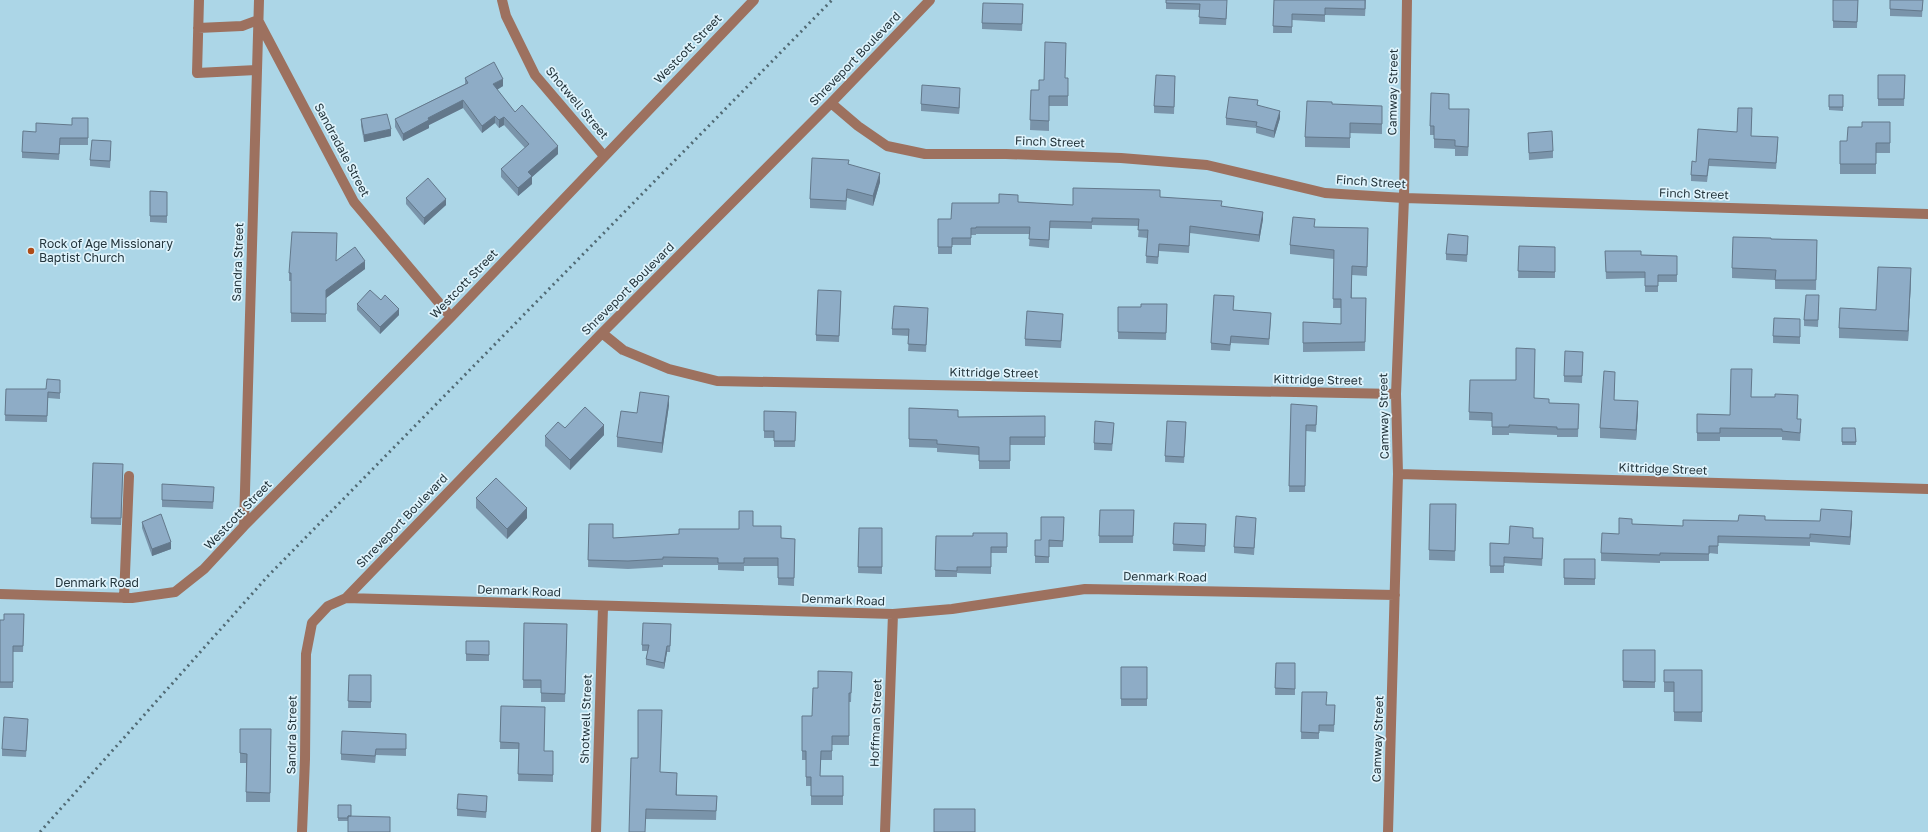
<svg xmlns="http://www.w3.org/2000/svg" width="1928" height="832" viewBox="0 0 1928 832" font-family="'Golos Text',sans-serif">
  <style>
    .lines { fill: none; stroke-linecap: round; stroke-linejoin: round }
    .minor { stroke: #9d715f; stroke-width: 10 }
    .rail { stroke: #516a74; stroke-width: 3; stroke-dasharray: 2 4; stroke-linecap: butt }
    .wall { fill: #7a94aa }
    .shaded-wall { fill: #63788b }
    .building { fill: #8eacc6; stroke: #63788b }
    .poi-dot { fill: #af4c17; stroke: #def3fc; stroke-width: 1.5 }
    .labels { text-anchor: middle; stroke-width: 3.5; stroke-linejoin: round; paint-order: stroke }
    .street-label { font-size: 12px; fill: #24353c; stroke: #def3fc }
    .poi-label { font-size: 12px; fill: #24353c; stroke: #def3fc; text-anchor: start }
  </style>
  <rect width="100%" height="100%" fill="#acd6e7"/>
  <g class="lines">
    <path class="minor" d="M199 0 197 73 257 70
      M502 0 506 16 535 75 604 156
      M198 28 242 26 258 20 354 202 451 317
      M831 103 858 126 887 146 925 154H1006L1121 158 1207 165 1325 193 1404 198 1928 214
      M602 333 623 350 669 369 717 381 1396 394
      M1398 474 1928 489
      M244 526 259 0
      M0 594 132 598 175 592 204 569 244 526 451 317 754 0
      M124 598 129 476
      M346 598 602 333 831 103 930 0
      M302 832 305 759 306 654 312 623 328 606 346 598 893 614 952 609 1085 589 1395 595
      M596 832 603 607
      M885 832 893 614
      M1388 832 1398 474 1396 394 1404 198 1407 0"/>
    <path class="rail" d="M40 832 268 576 832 0"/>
  </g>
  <path class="wall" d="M1166 0 1227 7 1226 25 1199 24 1200 10 1166 9Z
    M1274 0H1366L1365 16 1325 15V22L1292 20V33H1273Z
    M1833 0H1858L1857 28H1833Z
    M1890 0H1923L1922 17 1890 16Z
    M1023 11 1022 31 982 29V23Z
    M1878 75H1905L1904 106H1878Z
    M465 78 503 86 497 90 515 112 558 154 532 177V184L518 196 501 177V169L525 148 504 125 499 128 495 123 482 133 463 108 429 125V128L403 141 395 127V119L465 84Z
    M1065 78H1068V106H1049V131L1030 130 1031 90H1039L1044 80Z
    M1175 82 1174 114 1154 113V106Z
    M960 95 959 114 921 111V104Z
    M1829 95H1843V111L1829 110Z
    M1332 104 1382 116V134L1350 133V148L1305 147V137Z
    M1258 105 1280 118 1274 138 1256 133V128L1226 125V118Z
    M1449 109 1469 119 1468 156H1455V149L1434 148V135H1430V126Z
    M1752 115 1751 136 1778 144 1776 169 1709 166 1707 182 1691 181V175L1696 162 1737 132Z
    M88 118V145H60L59 160 22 158V152L36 132 72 125Z
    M361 119 391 136 364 142 361 126Z
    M1890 122V153H1876V174H1840V141H1847L1862 127Z
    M1528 133 1553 151V158L1529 160Z
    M111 147 110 168 90 166V160Z
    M849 164 880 182 873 206 847 198 846 210 810 208V199Z
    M150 191 167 192V223L150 222Z
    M1160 197 1222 206 1263 219 1259 242 1190 233 1189 253 1159 251 1158 264 1146 263 1147 238 1138 237 1139 226 1092 225V229L1050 228 1049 248 1029 246 1030 234H976V235H971V245H952V254H938V219H951L1018 202 1073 205Z
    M406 198 446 205 424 225 406 204Z
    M1315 227 1368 228 1367 276 1352 275V298H1366L1365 351 1303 352V322L1341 324V308H1333L1334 259 1290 254V245Z
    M1771 239 1817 240 1816 290 1775 289V280L1732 278V268Z
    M1468 242 1467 262 1446 260V254Z
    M1519 246 1555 247V278H1518Z
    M1605 251 1641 255 1677 256V282H1658V292H1645V278L1606 279Z
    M336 261 365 269 326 298V322H291V281H289V273Z
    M1911 278 1908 341 1839 338V328L1876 310Z
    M841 298 839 342 816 341V335Z
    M381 300 399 315 380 334 357 310V304Z
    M1819 302 1818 327 1804 326V320Z
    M1234 303 1233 310 1271 319 1269 345 1231 343 1230 351 1211 350V343Z
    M1167 304 1166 340 1118 339V307H1141Z
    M928 314 926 352 908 351 909 336 892 335V329Z
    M1063 320 1061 348 1025 346V339Z
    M1800 325V344L1773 343V336Z
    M1583 352 1582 383 1564 382V376Z
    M1470 380 1535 398 1549 403 1579 404 1578 437H1557V435L1509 433V435H1492V421L1469 420Z
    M1615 382 1614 400 1638 411 1636 440 1600 438V428Z
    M60 386V399L48 398 47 422 5 421 6 389H46Z
    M1751 397 1798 404 1797 419 1801 427 1800 441 1782 440V437H1720V441H1697V414L1730 415Z
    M1291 404 1317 412 1316 432 1306 431 1305 492H1289Z
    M669 405 662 453 617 447V437L637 413Z
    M909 408 958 417 1045 416V445H1010V469H979V455L937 452V448L909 447Z
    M764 411 796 412 795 447H774V438H764Z
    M565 428 604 435 570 470 545 446V436Z
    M1842 428H1855L1856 445H1842Z
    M1114 429 1112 451 1094 450V443Z
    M1186 429 1184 463 1165 462V456Z
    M123 471 121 525 91 524V518Z
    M162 484 214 493 213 509 162 507Z
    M476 498 527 518 507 539 476 508Z
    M1430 504 1456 514 1455 561 1429 560Z
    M1100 510H1134L1133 543H1099Z
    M1064 517 1063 547H1049V563H1035V540H1041Z
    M1852 519 1850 545 1810 542V546L1718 543V554L1709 553V561H1660V563L1601 561V553L1619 534 1632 524 1683 526 1738 521 1765 520 1820 521Z
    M142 522 171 549 152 556 142 528Z
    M1174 523 1206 524 1205 552 1173 551Z
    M589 524 613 538 679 534 739 529 753 526 781 538 795 539 794 586 778 585V566H744V571L718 570V565H663V567L628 569 588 567Z
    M1256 524 1254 555 1234 553V547Z
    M859 528H882V574L858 573Z
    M1007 533V553H991V574L957 573V577H935L936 536H973Z
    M1533 538 1543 545 1542 566 1504 563V573H1490V543L1509 544Z
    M1564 559H1595V585H1564Z
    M24 614 23 652H13V688H0V620H4Z
    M524 623 567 624 565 702H541V688H523Z
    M671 630 670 652H667L664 669 646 665V659L648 651H642V645Z
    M466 641H489V661H466Z
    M1623 650H1655V688H1623Z
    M1276 663H1295V695H1275Z
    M1121 667H1147V706H1121Z
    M1664 670H1702V722L1674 721V692H1664Z
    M852 672 851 702H849V745H832V760H821L820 776H843V805H811V786H806V760H802V716H812L818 688Z
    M349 675H371V708H348Z
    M1302 692 1327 705H1335L1334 732 1319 731V739H1301Z
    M501 706 544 751H553V782L518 781 519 749H500Z
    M28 725 26 757 2 756V749Z
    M240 729H271L270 802H246V763H240Z
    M406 734V756L376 755 375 763 341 760V754Z
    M661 772 677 782V795L717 796 716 820 646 819 629 832Z
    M487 803 486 818 457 816V809Z
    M338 805H351L348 821H338Z"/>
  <path class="shaded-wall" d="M503 79V86L493 92V84Z
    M960 88V95L959 114V108Z
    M463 100V108L429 125V128L403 141V134L428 118Z
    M1469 109V119L1468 156V147Z
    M1280 111V118L1274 138V131Z
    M495 116V123L482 133V126Z
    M504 117V125L499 128V120Z
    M391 129V136L364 142V135Z
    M558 146V154L532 177V184L518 196V188L528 172Z
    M880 173V182L873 206V196Z
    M446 199V205L424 225V218Z
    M1263 212V219L1259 242V235Z
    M365 261V269L326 298V290Z
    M1911 268V278L1908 341V331Z
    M399 309V315L380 334V327Z
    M669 396V405L662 453V443Z
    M1638 401V411L1636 440V430Z
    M604 425V435L570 470V460Z
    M527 508V518L507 539V529Z
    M1852 511V519L1850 545V537Z
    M171 542V549L152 556V549Z
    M667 646V652L664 669V663Z"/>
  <path class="building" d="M1166 0H1227L1226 19 1199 17 1200 4 1166 3Z
    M1274 0H1365V9L1325 8V15L1292 14V27L1273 26Z
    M1833 0H1858L1857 22 1833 21Z
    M1890 0H1923L1922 11 1890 9Z
    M983 3 1023 4 1022 24 982 23Z
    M1045 42 1066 43 1065 78H1068V96H1049V121L1030 120 1031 90H1039V80H1044Z
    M494 62 503 79 493 84 515 112 522 105 558 146 528 172 532 176 518 188 501 169 529 144 504 117 499 120 495 116 482 126 463 100 428 118 429 120 403 134 395 119 468 83 465 78Z
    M1156 75 1175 76 1174 107 1154 106Z
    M1878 75H1905L1904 99H1878Z
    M922 85 960 88 959 108 921 104Z
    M1431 93 1449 94V109H1469L1468 147 1455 146V140L1434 139V126H1430Z
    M1829 95H1843V107H1829Z
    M1229 97 1258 100 1257 105 1280 111 1274 131 1256 126 1257 122 1226 118Z
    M1307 101 1332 102V104L1382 106V124L1350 123V138L1305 137Z
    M1738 108H1752L1751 136 1778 137 1776 163 1709 159 1707 176 1691 175 1692 161 1696 162 1698 129 1737 132Z
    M387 114 391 129 364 135 361 119Z
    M72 118H88V138H60L59 154 22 152 23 131 36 132V123L72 125Z
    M1862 122H1890V143H1876V164H1840V141H1847L1848 127H1862Z
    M1552 131 1553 151 1529 153 1528 133Z
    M92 140 111 141 110 161 90 160Z
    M812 158 849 160 848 164 880 173 873 196 847 189 846 201 810 199Z
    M428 178 446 199 424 218 406 198Z
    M1073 188 1160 190V197L1222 201 1221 206 1263 212 1259 235 1190 226 1189 246 1159 244 1158 257 1146 256 1148 230H1138L1139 219 1092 218V222L1050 221 1049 240 1029 239 1030 227H976V228H971V238H952V247H938V219H951L952 203H999V194L1018 195V202L1073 205Z
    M150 191 167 192V216H150Z
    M1293 217 1315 219 1314 227 1368 228 1367 267 1352 266 1351 298H1366L1365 342 1303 343V322L1341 324V299H1333L1334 250 1290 245Z
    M292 232 337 233 336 261 355 247 365 261 326 290V314L291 313V273H289Z
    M1448 234 1468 236 1467 255 1446 254Z
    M1733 237 1771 238V239L1817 240 1816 280H1775L1776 270 1732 268Z
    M1519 246 1555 247V272L1518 271Z
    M1605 251H1641V255L1677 256V275H1658V286H1645V272H1606Z
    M1878 267 1911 268 1908 331 1839 328 1840 308 1876 310Z
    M370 290 381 300 385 295 399 309 380 327 357 304Z
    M818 290 841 291 839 336 816 335Z
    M1214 295 1234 296 1233 310 1271 313 1269 339 1231 336 1230 345 1211 343Z
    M1806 295H1819L1818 320H1804Z
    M1141 304H1167L1166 333 1118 332V307H1141Z
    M894 306 928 308 926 345 908 344 909 329H892Z
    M1027 311 1063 314 1061 341 1025 339Z
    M1774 318 1800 319V337L1773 336Z
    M1516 348 1535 349 1534 398 1549 399V403L1579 404 1578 429H1557V427L1509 425V427H1492V413L1469 412 1470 380H1516Z
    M1565 351 1583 352 1582 376H1564Z
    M1731 369H1752L1751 397H1775V394L1798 395 1797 419H1801L1800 433 1782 431V429L1720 428V433H1697V414L1730 415Z
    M1604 371 1615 372 1614 400 1638 401 1636 430 1600 428Z
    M47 379 60 380V393L48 392 47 416 5 415 6 389H46Z
    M640 392 669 396 662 443 617 437 621 411 637 413Z
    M1291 404 1317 406 1316 425H1306L1305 486H1289Z
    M585 407 604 425 570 460 545 436 558 422 565 428Z
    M909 408 958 410V417L1045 416V437H1010V461H979V447L937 444V440L909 439Z
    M764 411 796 412 795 441H774V431H764Z
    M1095 421 1114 423 1112 444 1094 443Z
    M1167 421 1186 422 1184 457 1165 456Z
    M1842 428H1855L1856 442H1842Z
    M93 463 123 464 121 518H91Z
    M496 478 527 508 507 529 476 498Z
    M162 484 214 487 213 502 162 500Z
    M1430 504H1456L1455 551 1429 550Z
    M1821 509 1852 511 1850 537 1810 534V538L1718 536V546H1709V554L1660 553V555L1601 553 1602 533 1619 534V518L1632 519V524L1683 526V520L1738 521 1739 515 1765 516V520L1820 521Z
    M1100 510H1134L1133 536H1099Z
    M739 511H753V526H781V538L795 539 794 578H778V558H744V563H718V558L663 557V559L628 561 588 560 589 524H613V538L679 534V529H739Z
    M161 514 171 542 152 549 142 522Z
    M1236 516 1256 518 1254 548 1234 547Z
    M1041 517H1064L1063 541 1049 540V557L1035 556V540H1041Z
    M1174 523 1206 524 1205 546 1173 544Z
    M1510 526 1533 528V538H1543L1542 559 1504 557V566H1490V543L1509 544Z
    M859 528H882V567H858Z
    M973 533H1007V547H991V567H957V571L935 570 936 536H973Z
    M1564 559H1595V579L1564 578Z
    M4 614H24L23 646H13V682H0V620H4Z
    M524 623 567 624 565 694 541 693V680H523Z
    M643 623 671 624 670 646H667L664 663 646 659 649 645H642Z
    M466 641H489V655L466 654Z
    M1623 650H1655V682L1623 681Z
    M1276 663H1295V689L1275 688Z
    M1121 667H1147V699H1121Z
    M1664 670H1702V712H1674V682H1664Z
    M818 671 852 672 851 693H849V736H832V751H821L820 776H843V796H811V777H806V751H802V716H812L813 688H818Z
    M349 675H371V702L348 701Z
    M1302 692H1327L1326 705H1335L1334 725H1319V733L1301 732Z
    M501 706 545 707 544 751H553V775L518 774 519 743 500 742Z
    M638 710H662L660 772 677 773 676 795 717 796 716 811 646 809 645 832H629L631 758H638Z
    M4 717 28 719 26 751 2 749Z
    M240 729H271L270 793 246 792 247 754 240 753Z
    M342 731 406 734V749H376L375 756 341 754Z
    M458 794 487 796 486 812 457 809Z
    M338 805H351V816H348V818H338Z
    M934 809H975V832H934Z
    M348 816 390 817V832H348Z"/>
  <circle class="poi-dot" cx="31" cy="251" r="4"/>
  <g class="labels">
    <g class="street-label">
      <text transform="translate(688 49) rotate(-46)" y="4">Westcott Street</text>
      <text transform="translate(855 59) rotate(-46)" y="4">Shreveport Boulevard</text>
      <text transform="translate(1393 92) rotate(-89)" y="4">Camway Street</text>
      <text transform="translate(577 103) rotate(50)" y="4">Shotwell Street</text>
      <text transform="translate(1050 142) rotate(2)" y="4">Finch Street</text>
      <text transform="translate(342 150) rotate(62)" y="4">Sandradale Street</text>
      <text transform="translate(1371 182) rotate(4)" y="4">Finch Street</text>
      <text transform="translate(1694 194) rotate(2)" y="4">Finch Street</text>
      <text transform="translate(238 262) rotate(-88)" y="4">Sandra Street</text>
      <text transform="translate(464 284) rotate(-46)" y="4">Westcott Street</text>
      <text transform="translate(628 289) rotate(-45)" y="4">Shreveport Boulevard</text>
      <text transform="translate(994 373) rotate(1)" y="4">Kittridge Street</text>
      <text transform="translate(1318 380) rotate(1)" y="4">Kittridge Street</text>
      <text transform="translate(1384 416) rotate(-91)" y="4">Camway Street</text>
      <text transform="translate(1663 469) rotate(2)" y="4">Kittridge Street</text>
      <text transform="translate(238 515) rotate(-46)" y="4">Westcott Street</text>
      <text transform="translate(402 521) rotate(-46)" y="4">Shreveport Boulevard</text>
      <text transform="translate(1165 577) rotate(1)" y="4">Denmark Road</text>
      <text x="97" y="587">Denmark Road</text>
      <text transform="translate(519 591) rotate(2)" y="4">Denmark Road</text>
      <text transform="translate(843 600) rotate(2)" y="4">Denmark Road</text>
      <text transform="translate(586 719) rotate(-88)" y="4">Shotwell Street</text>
      <text transform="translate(876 723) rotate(-88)" y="4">Hoffman Street</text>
      <text transform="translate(292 735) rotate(-89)" y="4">Sandra Street</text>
      <text transform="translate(1378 739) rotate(-88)" y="4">Camway Street</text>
    </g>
    <g class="poi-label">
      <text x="39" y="248">Rock of Age Missionary<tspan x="39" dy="14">Baptist Church</tspan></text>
    </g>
  </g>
</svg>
